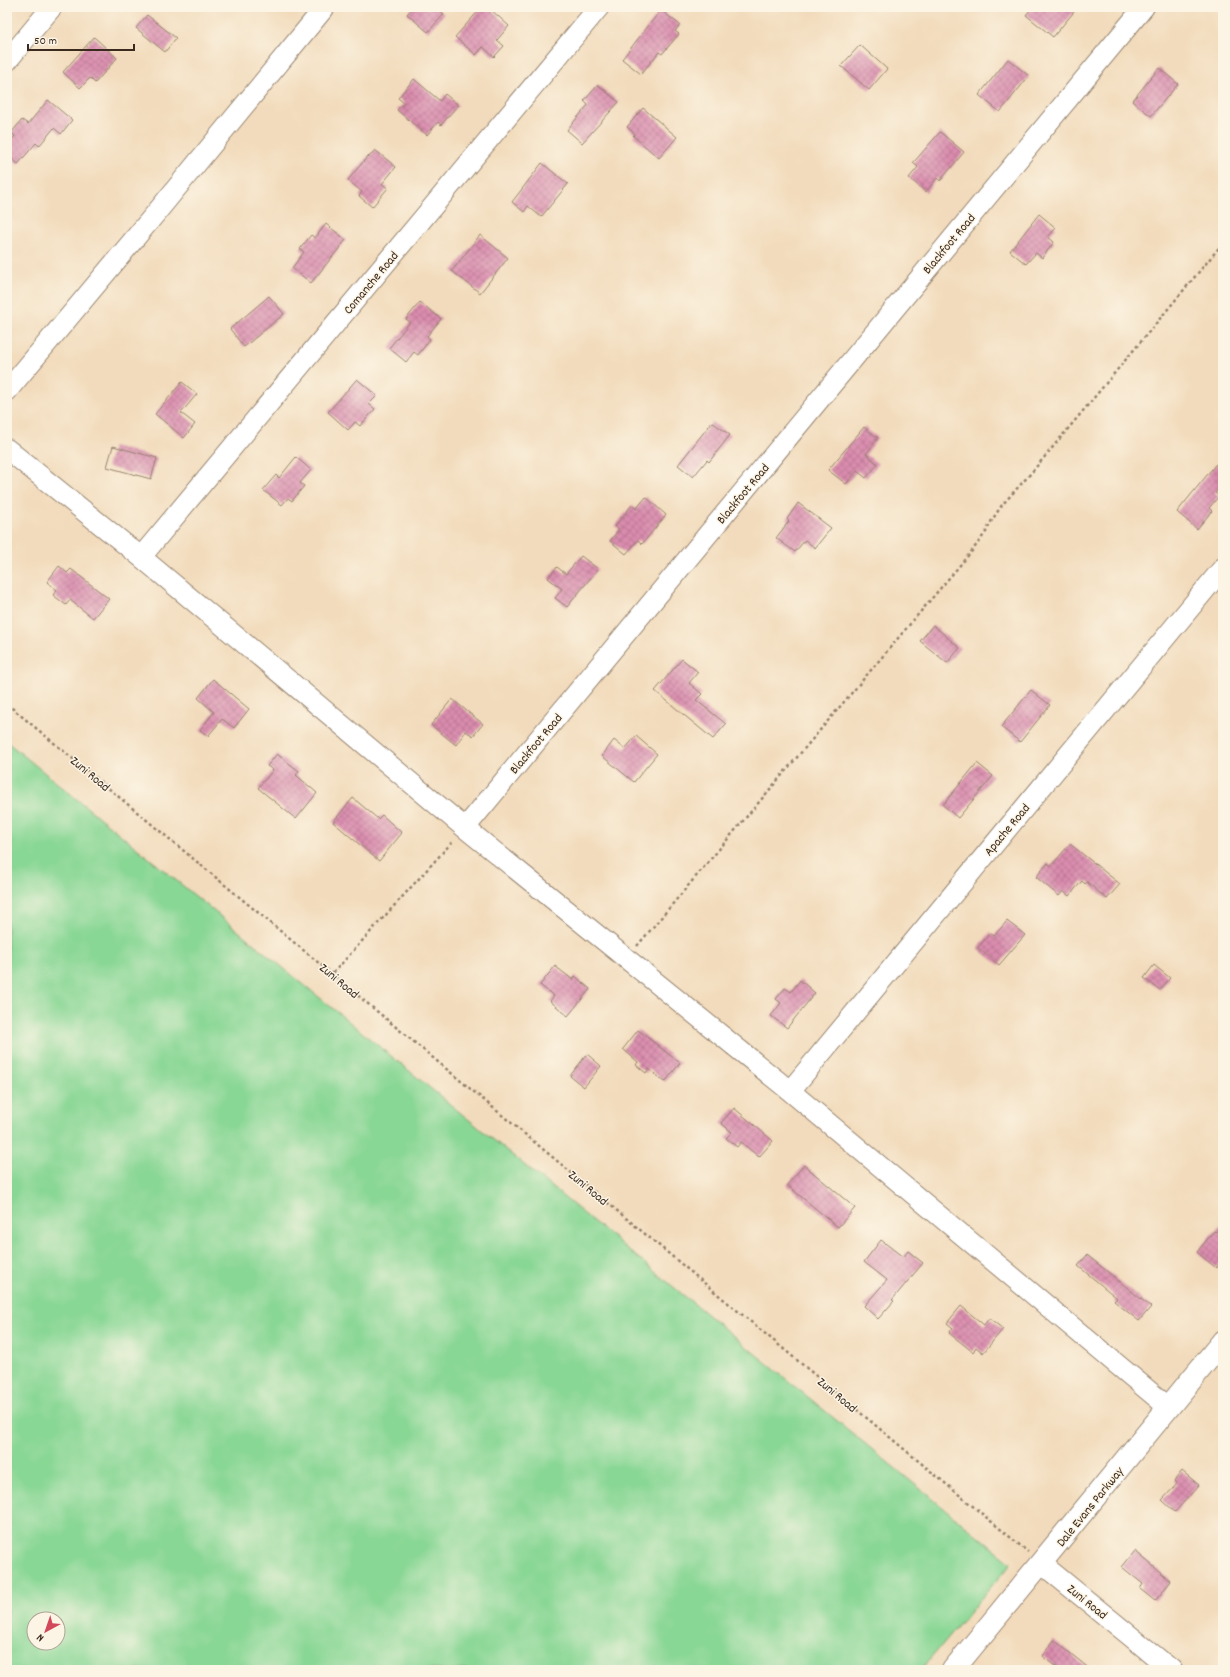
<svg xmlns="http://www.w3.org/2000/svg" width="1230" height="1677" viewBox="0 0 1230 1677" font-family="Dekko,sans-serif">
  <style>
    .grass { fill: #89d795; stroke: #62805a; fill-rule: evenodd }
    .building { fill: url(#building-cross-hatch) }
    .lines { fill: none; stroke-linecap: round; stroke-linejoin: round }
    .minor-casing { stroke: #96826d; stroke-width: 22 }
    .major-casing { stroke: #96826d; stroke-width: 24 }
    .path { stroke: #96826d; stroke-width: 2.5; stroke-dasharray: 3 3; stroke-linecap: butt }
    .minor { stroke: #fff; stroke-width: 20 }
    .major { stroke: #fff; stroke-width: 22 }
    .labels { text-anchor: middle; stroke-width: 3; stroke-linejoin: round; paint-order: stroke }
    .street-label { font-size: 13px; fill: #3b2a1e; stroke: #fcf5e5 }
  </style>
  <defs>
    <pattern id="building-cross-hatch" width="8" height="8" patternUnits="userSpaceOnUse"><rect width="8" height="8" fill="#da8cae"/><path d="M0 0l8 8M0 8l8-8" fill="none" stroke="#b2738d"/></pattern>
  </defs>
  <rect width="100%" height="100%" fill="#fcf5e5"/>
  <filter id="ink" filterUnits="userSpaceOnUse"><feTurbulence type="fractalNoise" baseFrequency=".025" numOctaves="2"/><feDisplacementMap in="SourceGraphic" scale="8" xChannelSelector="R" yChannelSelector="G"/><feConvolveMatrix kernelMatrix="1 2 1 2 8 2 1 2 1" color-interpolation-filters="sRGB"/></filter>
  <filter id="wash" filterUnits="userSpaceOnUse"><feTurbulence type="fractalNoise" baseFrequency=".012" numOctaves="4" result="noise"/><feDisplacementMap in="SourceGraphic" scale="16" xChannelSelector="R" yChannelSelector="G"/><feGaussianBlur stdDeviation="0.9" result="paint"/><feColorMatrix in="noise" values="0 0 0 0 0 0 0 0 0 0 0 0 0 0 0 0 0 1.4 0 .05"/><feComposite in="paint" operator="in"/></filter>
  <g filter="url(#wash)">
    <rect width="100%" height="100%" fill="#f2dbbc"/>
    <path class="grass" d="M7 742 1011 1563 921 1670H7ZM34 1619H58V1643H34Z"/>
    <g id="blocks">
      <path class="building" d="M413 7H436L444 14 428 32 407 14Z
        M482 7H488L509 26 497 40 504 46 494 57 483 47 476 55 455 37Z
        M1033 7H1078L1053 37 1026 15Z
        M661 10 680 25 675 31 679 34 662 54 659 52 641 74 622 59Z
        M147 15 176 38 165 52 136 28Z
        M94 37 117 58 95 83 90 78 80 88 63 72Z
        M860 45 887 69 869 90 841 66Z
        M1008 59 1029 76 1000 112 979 95Z
        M1159 68 1178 84 1151 116 1132 101Z
        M414 79 440 101 445 94 458 105 441 125 438 122 427 135 397 110 404 103 398 98Z
        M598 85 619 102 582 143 567 130 588 105 584 101Z
        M48 100 72 120 61 134 54 128 39 146 36 143 18 164 7 154V145L15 136 11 133 22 120 28 124Z
        M643 108 677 137 659 158 633 136 635 134 627 127Z
        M940 132 964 152 940 181 937 178 926 192 909 178 918 167 913 163Z
        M375 150 396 167 382 184 388 188 372 207 359 196 362 192 348 180 368 156 369 157Z
        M542 163 568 184 541 217 528 206 524 212 512 202Z
        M1039 214 1056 228 1048 237 1054 242 1042 258 1036 253 1026 264 1010 251Z
        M326 224 346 240 311 283 292 268 304 252 300 249 311 235 315 238Z
        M480 235 508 258 480 293 452 271Z
        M269 296 284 314 244 347 230 329Z
        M420 302 441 319 427 336 430 339 418 355 414 352 406 362 389 348 410 322 406 319Z
        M357 379 377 396 369 404 375 409 360 426 355 422 348 430 328 412Z
        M182 382 197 394 181 413 195 424 184 438 155 414Z
        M712 422 730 435 709 462 707 460 693 477 678 465Z
        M864 427 878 438 866 454 878 464 866 478 857 471 846 484 828 470Z
        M113 446 157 458 151 479 107 467Z
        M296 457 311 470 300 483 304 486 292 501 288 498 282 505 263 490 276 475 279 478Z
        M1216 464 1223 470V484L1215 493 1219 496 1209 508 1212 511 1197 529 1177 512Z
        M646 497 666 515 642 544 638 540 626 554 610 541 619 529 615 526 632 505 636 509Z
        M798 503 831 528 815 548 805 540 795 552 776 538 789 521 787 519Z
        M581 556 598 569 567 607 555 598 562 589 548 578 557 567 566 574Z
        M59 566 67 573 71 569 109 599 93 618 70 600 66 605 53 595 57 590 47 582Z
        M933 625 960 648 947 663 920 641Z
        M682 659 698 672 689 683 702 694 696 700 726 724 713 739 655 691Z
        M213 679 249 709 234 728 222 719 208 736 200 730 214 712 198 698Z
        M1031 690 1050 705 1020 742 1001 727Z
        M452 699 483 724 473 736 466 731 456 745 431 725Z
        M636 736 657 754 634 782 602 756 614 740 625 749Z
        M277 754 299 771 296 775 317 793 296 819 258 788 273 770 267 766Z
        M977 763 993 776 958 818 943 805Z
        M353 798 378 819 382 815 402 833 379 861 333 822Z
        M1070 844 1120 884 1107 899 1087 882 1085 884 1082 881 1069 896 1063 891 1059 896 1036 877 1048 863 1051 866Z
        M1007 921 1025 935 999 965 978 948 990 933 994 936Z
        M1154 965 1170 978 1160 990 1144 978Z
        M555 966 573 980 575 976 590 989 568 1016 550 1001 554 996 540 985Z
        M800 980 815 993 787 1028 771 1016 781 1003 776 999 785 988 791 992Z
        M638 1030 680 1063 665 1082 649 1069 646 1073 636 1065 638 1062 623 1049Z
        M587 1054 601 1066 584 1087 570 1076Z
        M734 1108 773 1141 759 1157 741 1142 737 1147 726 1138 732 1132 721 1123Z
        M804 1165 855 1208 838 1227 787 1185Z
        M1223 1223V1259L1216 1268 1197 1252 1214 1231 1216 1232Z
        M881 1240 903 1257 908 1251 923 1263 892 1300 894 1301 878 1319 864 1306 887 1280 864 1262Z
        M1087 1255 1151 1307 1139 1321 1114 1301 1117 1298 1078 1266Z
        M961 1306 984 1325 989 1318 1003 1329 983 1353 976 1347 973 1352 949 1333 953 1328 947 1323Z
        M1182 1471 1199 1485 1175 1512 1162 1500 1177 1484 1174 1481Z
        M1135 1551 1171 1581 1155 1601 1140 1589 1143 1584 1122 1567Z
        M1054 1640 1091 1670H1060L1042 1656Z"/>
    </g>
  </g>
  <g filter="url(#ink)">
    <use href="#blocks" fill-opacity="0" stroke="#96826d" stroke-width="1"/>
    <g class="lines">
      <defs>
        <path id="minor" d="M7 61 52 7
          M7 391 156 213 325 7
          M7 449 141 557 465 828 790 1091 1168 1407
          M141 557 599 7
          M465 828 1144 7
          M790 1091 1223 568
          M1042 1564 1172 1670"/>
        <path id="major" d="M953 1670 1223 1341"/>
      </defs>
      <use href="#minor" class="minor-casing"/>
      <use href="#major" class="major-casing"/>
      <path class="path" d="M7 704 1028 1552
        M637 946 972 551 986 532 992 520 1002 505 1032 472 1223 243
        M333 973 454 840"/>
      <use href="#minor" class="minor"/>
      <use href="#major" class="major"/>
    </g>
  </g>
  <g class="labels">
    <g class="street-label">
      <text transform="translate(948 243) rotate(-50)" y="5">Blackfoot Road</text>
      <text transform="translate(370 282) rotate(-50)" y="5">Comanche Road</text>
      <text transform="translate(742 493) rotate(-50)" y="5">Blackfoot Road</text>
      <text transform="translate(535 743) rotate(-50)" y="5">Blackfoot Road</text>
      <text transform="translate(91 773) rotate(40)" y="5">Zuni Road</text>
      <text transform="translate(1006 829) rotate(-50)" y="5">Apache Road</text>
      <text transform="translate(340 980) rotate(40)" y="5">Zuni Road</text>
      <text transform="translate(589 1187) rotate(40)" y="5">Zuni Road</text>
      <text transform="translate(838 1394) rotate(40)" y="5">Zuni Road</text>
      <text transform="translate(1089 1506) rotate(-51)" y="5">Dale Evans Parkway</text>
      <text transform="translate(1088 1601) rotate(39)" y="5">Zuni Road</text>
    </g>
  </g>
  <rect width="1230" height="1677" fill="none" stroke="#fcf5e5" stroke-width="24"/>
  <g transform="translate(46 1631) rotate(220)"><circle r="19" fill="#fcf5e5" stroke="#afa495"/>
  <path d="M0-3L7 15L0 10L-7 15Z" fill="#d1495b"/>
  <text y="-6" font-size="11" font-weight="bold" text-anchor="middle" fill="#3b2a1e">N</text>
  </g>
  <path d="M28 44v6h106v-6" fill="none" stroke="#3b2a1e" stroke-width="2"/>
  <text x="34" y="44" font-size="12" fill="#3b2a1e" stroke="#fcf5e5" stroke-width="3" paint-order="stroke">50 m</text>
</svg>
